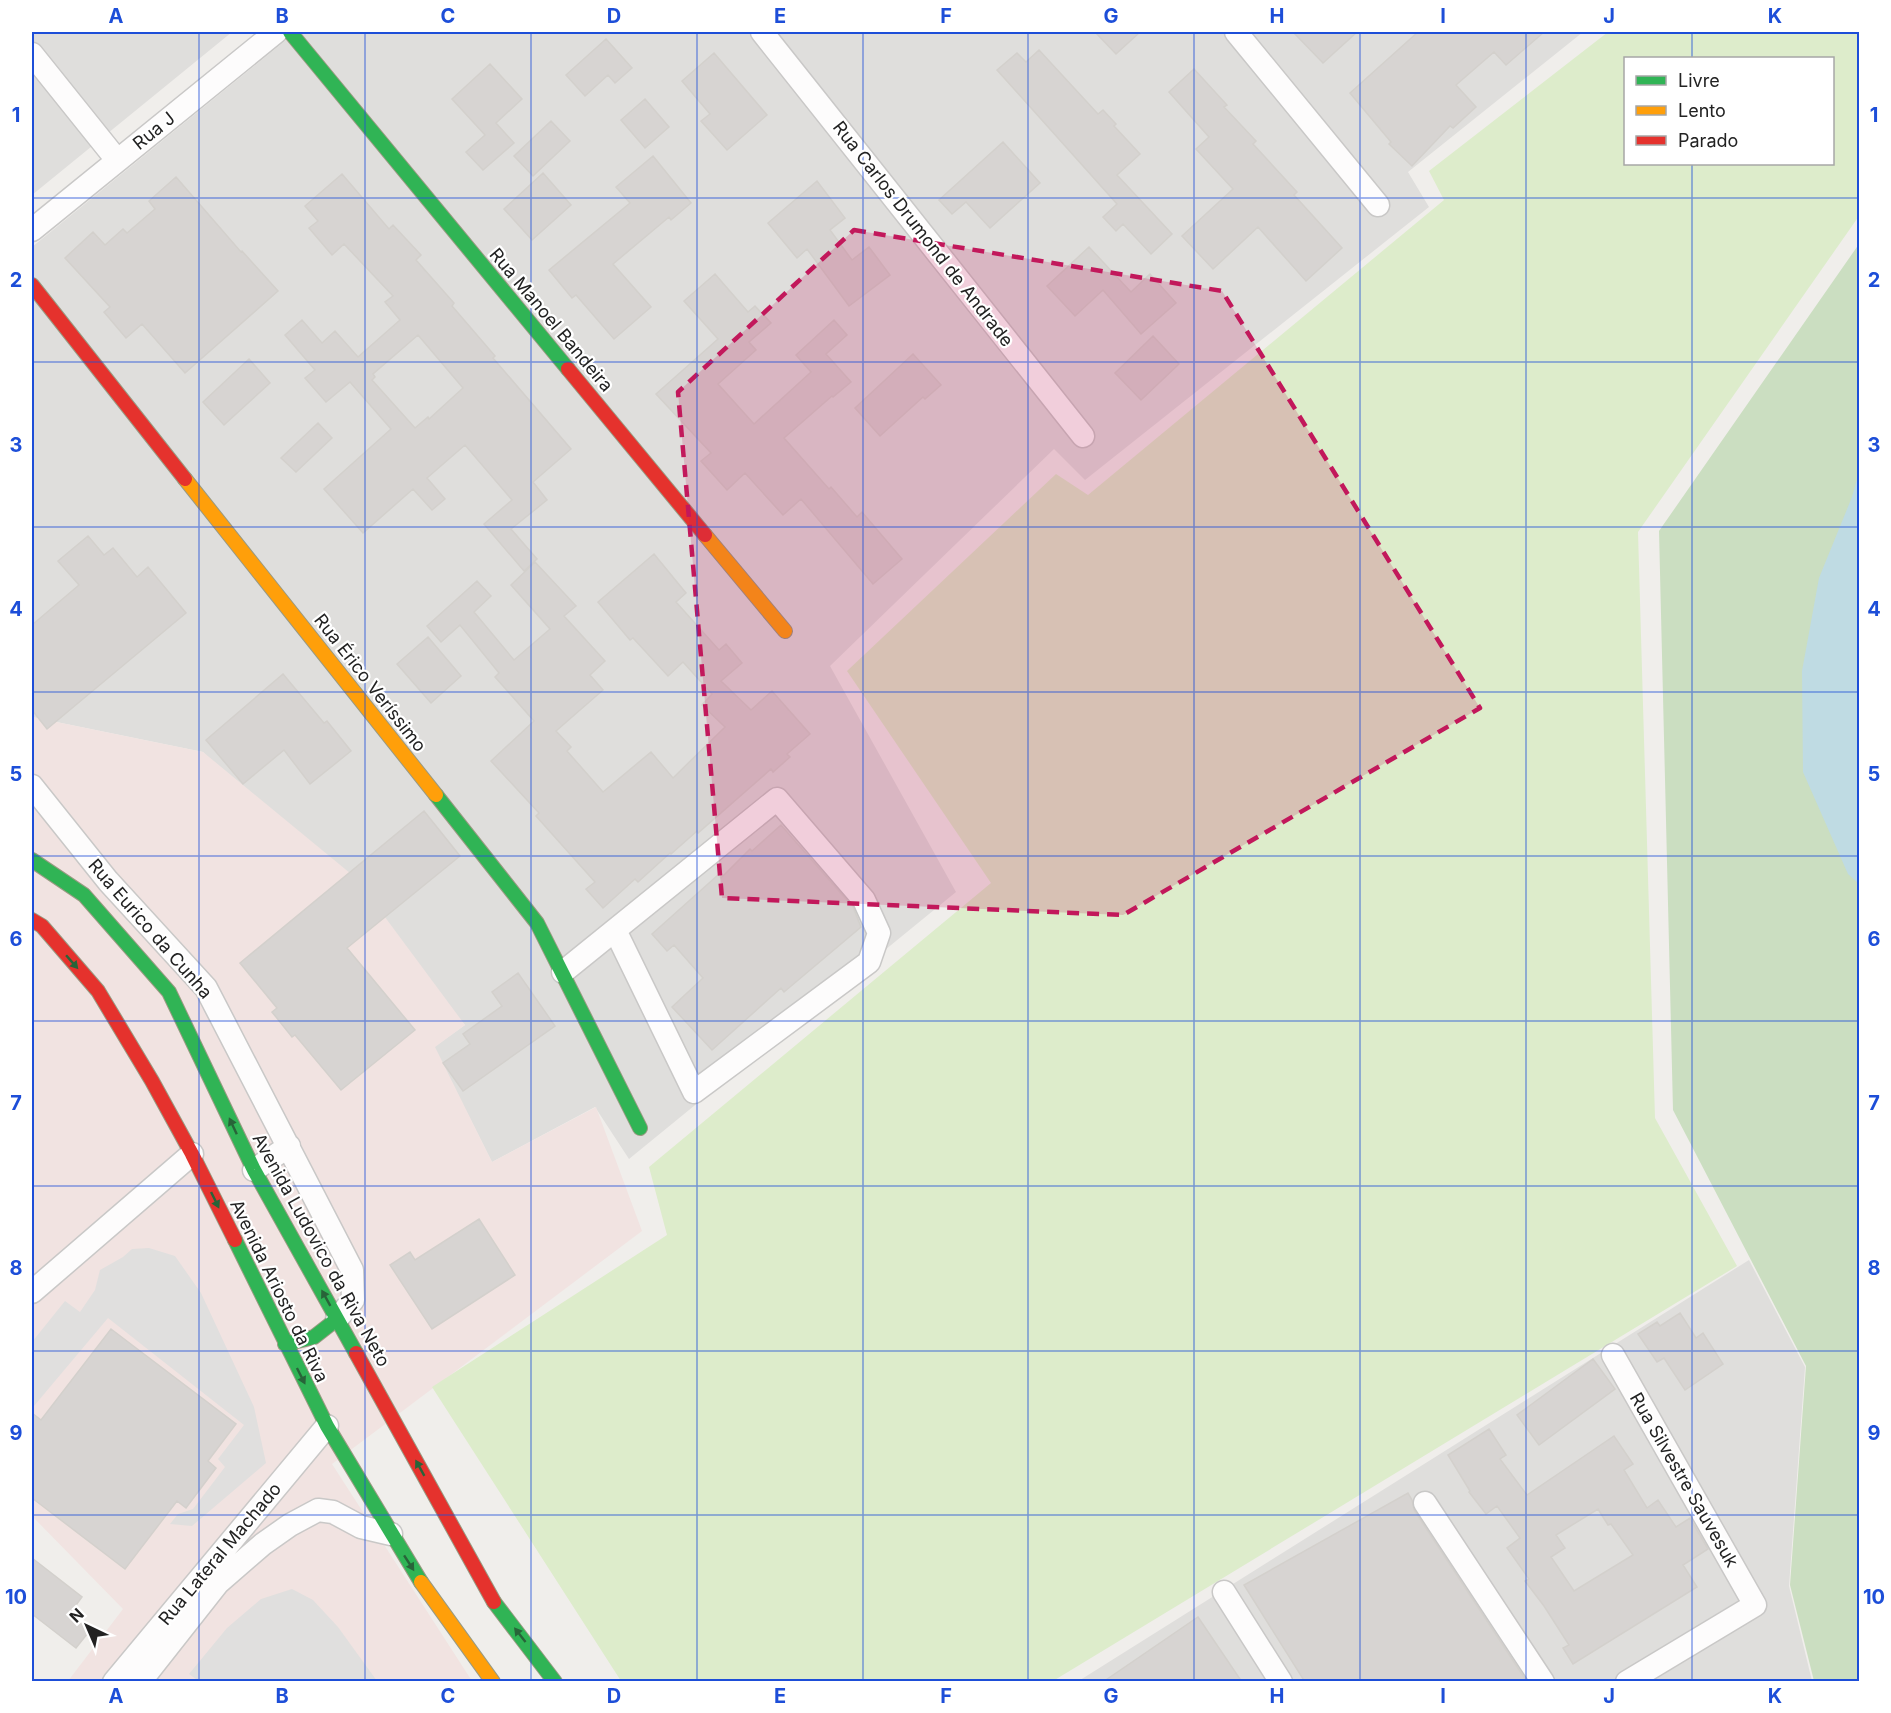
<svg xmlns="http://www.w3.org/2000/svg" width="1891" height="1713" viewBox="0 0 1891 1713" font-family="Inter,sans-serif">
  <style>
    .residential { fill: #dfdedc }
    .commercial { fill: #f1e3e1 }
    .grass { fill: #ddeccb; fill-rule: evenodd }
    .forest { fill: #cbdec1 }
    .parking { fill: #e0dfde }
    .water { fill: #bfdbe3 }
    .building { fill: #d7d4d2; stroke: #d3d0cc; stroke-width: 1.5; fill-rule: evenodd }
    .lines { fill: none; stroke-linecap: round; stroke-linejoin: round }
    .street-casing { stroke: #c9c8c7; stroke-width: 25 }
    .fast-casing { stroke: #999a82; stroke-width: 16 }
    .slow-casing { stroke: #999a82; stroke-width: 16 }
    .jam-casing { stroke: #999a82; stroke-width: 16 }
    .street { stroke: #fdfcfc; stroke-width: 22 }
    .fast { stroke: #30b455; stroke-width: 14 }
    .slow { stroke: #ff9f0a; stroke-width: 14 }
    .jam { stroke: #e5322d; stroke-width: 14 }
    .oneway { fill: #286439 }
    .marked { fill: #c2185b; fill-opacity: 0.2; stroke: #c2185b; stroke-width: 4.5; stroke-dasharray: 12 8; stroke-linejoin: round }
    .grid { fill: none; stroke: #1d4ed8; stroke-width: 1.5; stroke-opacity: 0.55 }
    .labels { text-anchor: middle; stroke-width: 4.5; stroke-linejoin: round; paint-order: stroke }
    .street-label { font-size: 18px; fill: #222; stroke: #fff }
    .neatline { fill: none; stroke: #1d4ed8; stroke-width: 2 }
    .grid-label { font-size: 20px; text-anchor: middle; font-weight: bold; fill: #1d4ed8 }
  </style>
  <rect width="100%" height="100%" fill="#f0eeeb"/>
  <path class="residential" d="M32 32H232L32 195Z
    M296 32H1583L1408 172 1429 207 1085 480 1054 449 830 666 956 892 629 1159 595 1107 492 1162 434 1047 465 1025 203 752 32 717V247Z
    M1749 1260 1805 1367 1789 1586 1812 1681 1077 1682Z"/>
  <path class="commercial" d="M32 717 203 752 356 878 465 1025 435 1047 492 1162 596 1107 642 1231 332 1464 472 1681H68L123 1609 32 1516Z"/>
  <path class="grass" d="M1608 32H1859V216L1638 532 1655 1118 1737 1266 1053 1681H621L432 1387 667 1235 649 1167 991 883 847 671 1056 474 1088 495 1444 200 1429 171ZM1626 58H1832V164H1626Z"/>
  <path class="forest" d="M1859 244V1681H1814L1790 1585 1806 1366 1673 1110 1659 531Z"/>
  <path class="parking" d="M149 1248 175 1256 201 1293 254 1407 266 1463 192 1526 170 1524 178 1514 193 1509 225 1467 218 1459 244 1425 108 1318 34 1406 32 1404V1342L65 1301 80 1312 95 1290 100 1270 123 1257 132 1249Z
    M292 1589 313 1600 338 1627 377 1681 200 1682 189 1674 227 1628 261 1599Z"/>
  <path class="water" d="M1859 472V884L1848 874 1803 772 1802 671 1819 578 1852 497Z"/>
  <path class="building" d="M1095 32H1140L1116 54Z
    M1293 32H1357L1323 63Z
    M1418 32H1544L1506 65 1494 52 1456 85 1476 107 1453 128 1450 126 1412 166 1389 144 1391 142 1350 93Z
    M606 39 632 68 615 83 608 75 585 96 566 75Z
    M1039 50 1098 114 1103 110 1116 124 1114 126 1140 154 1117 175 1172 234 1151 254 1123 224 1116 231 1103 217 1117 204 997 70 1017 53 1026 62Z
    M714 53 767 115 727 150 701 121 710 114 682 81Z
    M490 64 522 99 496 123 514 143 483 170 466 152 485 135 452 99Z
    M1194 69 1227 105 1224 107 1256 141 1253 144 1297 192 1294 195 1342 248 1306 281 1258 227 1213 269 1182 236 1233 189 1196 149 1209 137 1169 92Z
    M645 99 669 127 645 148 621 120Z
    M551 121 570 141 533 176 514 156Z
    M1003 142 1040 183 990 228 966 202 952 214 939 200Z
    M653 156 691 203 671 220 669 217 613 264 651 307 614 339 576 295 572 298 549 270 630 203 616 187Z
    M543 173 571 205 532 240 504 209Z
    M342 174 389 229 393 225 421 255 416 260 454 303 452 306 495 356 493 358 571 449 533 482 547 500 511 529 537 559 524 571 484 524 512 500 465 445 427 478 445 499 432 510 413 489 363 533 324 489 391 429 350 382 326 402 305 378 315 370 285 335 302 320 322 343 335 331 358 357 400 320 385 302 393 296 344 244 332 255 309 228 318 221 305 206ZM418 335 463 388 429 419 428 417 415 428 372 380 375 377 373 374Z
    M176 177 241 252 242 251 278 291 185 373 142 324 126 338 104 312 110 307 65 258 93 232 105 245 123 229 127 233 155 209 149 201Z
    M817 181 845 218 830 230 852 260 869 247 890 275 849 306 807 249 797 258 768 223Z
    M1089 247 1131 292 1150 274 1176 303 1141 334 1103 290 1075 316 1047 286Z
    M715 274 748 312 755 306 771 323 749 342 756 350 718 384 754 424 811 372 796 355 834 320 847 335 826 354 851 382 833 397 832 396 784 438 829 489 831 487 857 517 862 512 902 559 873 584 801 499 783 515 745 473 727 490 701 461 711 453 656 394 718 339 684 301Z
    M1153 336 1179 364 1141 400 1115 373Z
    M913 354 941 385 925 399 923 397 880 436 855 408Z
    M249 359 270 383 224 425 203 402Z
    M318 423 332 438 296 472 281 458Z
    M88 536 104 555 113 548 137 577 148 567 186 613 47 729 32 710V625L79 585 58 561Z
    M654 554 686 593 676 602 719 650 726 644 742 663 721 681 751 710 772 691 810 734 787 754 790 757 773 772 771 769 698 833 697 831 671 854 670 853 638 882 635 879 603 908 586 889 595 882 536 816 539 813 491 761 534 721 495 677 499 673 460 625 441 642 427 626 477 581 491 596 474 612 514 660 550 629 511 585 535 562 576 606 564 616 605 661 590 675 603 690 556 731 571 747 567 751 603 792 651 752 673 778 725 727 702 705 712 694 683 662 668 676 633 638 630 640 598 602Z
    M428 637 461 676 431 703 397 664Z
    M283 674 324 723 327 721 351 751 310 784 284 750 243 784 206 740Z
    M424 811 460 856 347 948 415 1030 341 1090 295 1035 292 1037 272 1012 277 1008 240 963Z
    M781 825 853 907 861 927 784 992 781 988 712 1050 672 1007 703 978 674 945 667 951 652 934 718 875 721 878 750 849 752 851Z
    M518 973 555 1026 463 1091 443 1063 470 1044 463 1034 502 1006 492 992Z
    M479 1219 515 1275 432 1329 390 1265 410 1252 415 1260Z
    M1680 1313 1696 1338 1703 1333 1723 1364 1685 1390 1664 1358 1657 1362 1638 1334 1657 1322 1660 1326Z
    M111 1329 236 1424 208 1461 216 1468 186 1508 177 1501 125 1569 32 1498V1413L41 1420Z
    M1593 1359 1615 1389 1539 1445 1517 1415Z
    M1489 1429 1506 1455 1500 1459 1527 1495 1614 1436 1633 1464 1624 1470 1647 1508 1658 1500 1676 1527 1690 1518 1708 1549 1683 1565 1697 1587 1573 1664 1563 1648 1569 1645 1544 1606 1525 1581 1529 1579 1507 1548 1520 1538 1497 1506 1486 1514 1469 1492 1470 1491 1448 1455ZM1598 1509 1608 1525 1611 1524 1633 1555 1574 1591 1551 1557 1565 1548 1556 1535Z
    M1408 1493 1412 1500 1414 1510 1527 1682H1305L1244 1585Z
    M32 1558 82 1597 71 1612 92 1628 76 1648 32 1614Z
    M1198 1617 1242 1682H1103Z"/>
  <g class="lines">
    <defs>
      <path id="street" d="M762 32 1083 436
        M1236 32 1378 205
        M32 54 117 160
        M32 230 276 32
        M32 786 108 881 206 988 352 1270 353 1300 337 1319
        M563 972 777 799 864 900 879 933 869 962 694 1092 615 930
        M254 1170 289 1146
        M32 1292 192 1154
        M1613 1355 1755 1605 1627 1682
        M1425 1503 1543 1682
        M1224 1592 1281 1682
        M114 1682 327 1426
        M140 1682 218 1583 263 1544 290 1525 318 1510 333 1512 361 1527 391 1534"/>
      <path id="fast" d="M290 32 568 369
        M436 795 537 923 640 1128
        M32 860 84 895 169 992 254 1170 356 1353
        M235 1240 327 1426 421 1582
        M285 1344 314 1337 337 1319
        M494 1602 555 1682"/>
      <path id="slow" d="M185 479 436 795
        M705 535 785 631
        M421 1582 493 1682"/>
      <path id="jam" d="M32 285 185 479
        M568 369 705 535
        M32 920 42 926 98 991 152 1081 192 1154 235 1240
        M356 1353 494 1602"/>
    </defs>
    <use href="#street" class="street-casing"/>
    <use href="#fast" class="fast-casing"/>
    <use href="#slow" class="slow-casing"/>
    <use href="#jam" class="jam-casing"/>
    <use href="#street" class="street"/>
    <use href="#fast" class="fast"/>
    <use href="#slow" class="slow"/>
    <use href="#jam" class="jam"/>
  </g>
  <defs><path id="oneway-solid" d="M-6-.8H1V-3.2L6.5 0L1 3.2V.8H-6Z" transform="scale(1.5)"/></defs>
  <g class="oneway">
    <use href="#oneway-solid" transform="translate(72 962) rotate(49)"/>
    <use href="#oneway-solid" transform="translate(233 1126) rotate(-115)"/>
    <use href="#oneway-solid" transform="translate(215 1200) rotate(64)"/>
    <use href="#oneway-solid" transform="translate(326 1298) rotate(-119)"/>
    <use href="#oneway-solid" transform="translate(301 1376) rotate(63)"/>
    <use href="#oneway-solid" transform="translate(420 1468) rotate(-119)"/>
    <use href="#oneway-solid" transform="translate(409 1563) rotate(57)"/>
    <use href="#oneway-solid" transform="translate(520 1635) rotate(-128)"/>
  </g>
  <path class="marked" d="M854 230 1222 291 1480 708 1123 915 722 898 678 392Z"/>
  <path class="grid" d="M199 32V1682M365 32V1682M531 32V1682M697 32V1682M863 32V1682M1028 32V1682M1194 32V1682M1360 32V1682M1526 32V1682M1692 32V58M1692 164V1682M32 198H1860M32 362H1860M32 527H1860M32 692H1860M32 856H1860M32 1021H1860M32 1186H1860M32 1351H1860M32 1515H1860"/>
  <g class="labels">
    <g class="street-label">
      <text transform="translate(154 131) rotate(-39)" y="6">Rua J</text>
      <text transform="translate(923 234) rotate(52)" y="6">Rua Carlos Drumond de Andrade</text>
      <text transform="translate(551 320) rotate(50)" y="6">Rua Manoel Bandeira</text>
      <text transform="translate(370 683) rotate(52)" y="6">Rua Érico Veríssimo</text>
      <text transform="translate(150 929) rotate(49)" y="6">Rua Eurico da Cunha</text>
      <text transform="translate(321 1250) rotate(61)" y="6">Avenida Ludovico da Riva Neto</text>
      <text transform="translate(279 1291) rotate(64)" y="6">Avenida Ariosto da Riva</text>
      <text transform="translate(1684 1480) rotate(60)" y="6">Rua Silvestre Sauvesuk</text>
      <text transform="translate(220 1554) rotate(-50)" y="6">Rua Lateral Machado</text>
    </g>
  </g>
  <rect width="1891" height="1713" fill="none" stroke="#ffffff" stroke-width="66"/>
  <rect x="1624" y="57" width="210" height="108" fill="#ffffff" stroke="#a7a7a7" stroke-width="1.5"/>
  <rect x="1636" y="76" width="30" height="9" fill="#30b455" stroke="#a7a7a7" stroke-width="1.5"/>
  <text x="1678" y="87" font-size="18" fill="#222222">Livre</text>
  <rect x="1636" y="106" width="30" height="9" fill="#ff9f0a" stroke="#a7a7a7" stroke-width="1.5"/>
  <text x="1678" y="117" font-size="18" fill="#222222">Lento</text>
  <rect x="1636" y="136" width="30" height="9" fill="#e5322d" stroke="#a7a7a7" stroke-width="1.5"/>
  <text x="1678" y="147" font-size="18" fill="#222222">Parado</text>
  <g transform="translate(87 1626) rotate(316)" stroke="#ffffff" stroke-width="4.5" paint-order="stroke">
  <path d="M0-4.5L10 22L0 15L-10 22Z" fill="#222222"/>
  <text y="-9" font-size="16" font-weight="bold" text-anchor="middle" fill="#222222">N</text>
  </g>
  <rect x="33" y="33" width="1825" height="1647" class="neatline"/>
  <g class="grid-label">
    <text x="116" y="23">A</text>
    <text x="282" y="23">B</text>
    <text x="448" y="23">C</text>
    <text x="614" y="23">D</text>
    <text x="780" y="23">E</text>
    <text x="946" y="23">F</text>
    <text x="1111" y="23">G</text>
    <text x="1277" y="23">H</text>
    <text x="1443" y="23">I</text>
    <text x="1609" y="23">J</text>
    <text x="1775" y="23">K</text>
    <text x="16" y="122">1</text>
    <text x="1874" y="122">1</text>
    <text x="16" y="287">2</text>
    <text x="1874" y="287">2</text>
    <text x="16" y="452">3</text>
    <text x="1874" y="452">3</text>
    <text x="16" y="616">4</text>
    <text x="1874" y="616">4</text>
    <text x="16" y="781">5</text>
    <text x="1874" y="781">5</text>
    <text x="16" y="946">6</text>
    <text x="1874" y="946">6</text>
    <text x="16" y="1110">7</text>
    <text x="1874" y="1110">7</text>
    <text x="16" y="1275">8</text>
    <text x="1874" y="1275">8</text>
    <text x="16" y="1440">9</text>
    <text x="1874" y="1440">9</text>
    <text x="16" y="1604">10</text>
    <text x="1874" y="1604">10</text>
    <text x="116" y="1703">A</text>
    <text x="282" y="1703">B</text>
    <text x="448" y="1703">C</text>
    <text x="614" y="1703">D</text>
    <text x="780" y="1703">E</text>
    <text x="946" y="1703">F</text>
    <text x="1111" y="1703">G</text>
    <text x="1277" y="1703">H</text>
    <text x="1443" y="1703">I</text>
    <text x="1609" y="1703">J</text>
    <text x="1775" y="1703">K</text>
  </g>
</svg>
